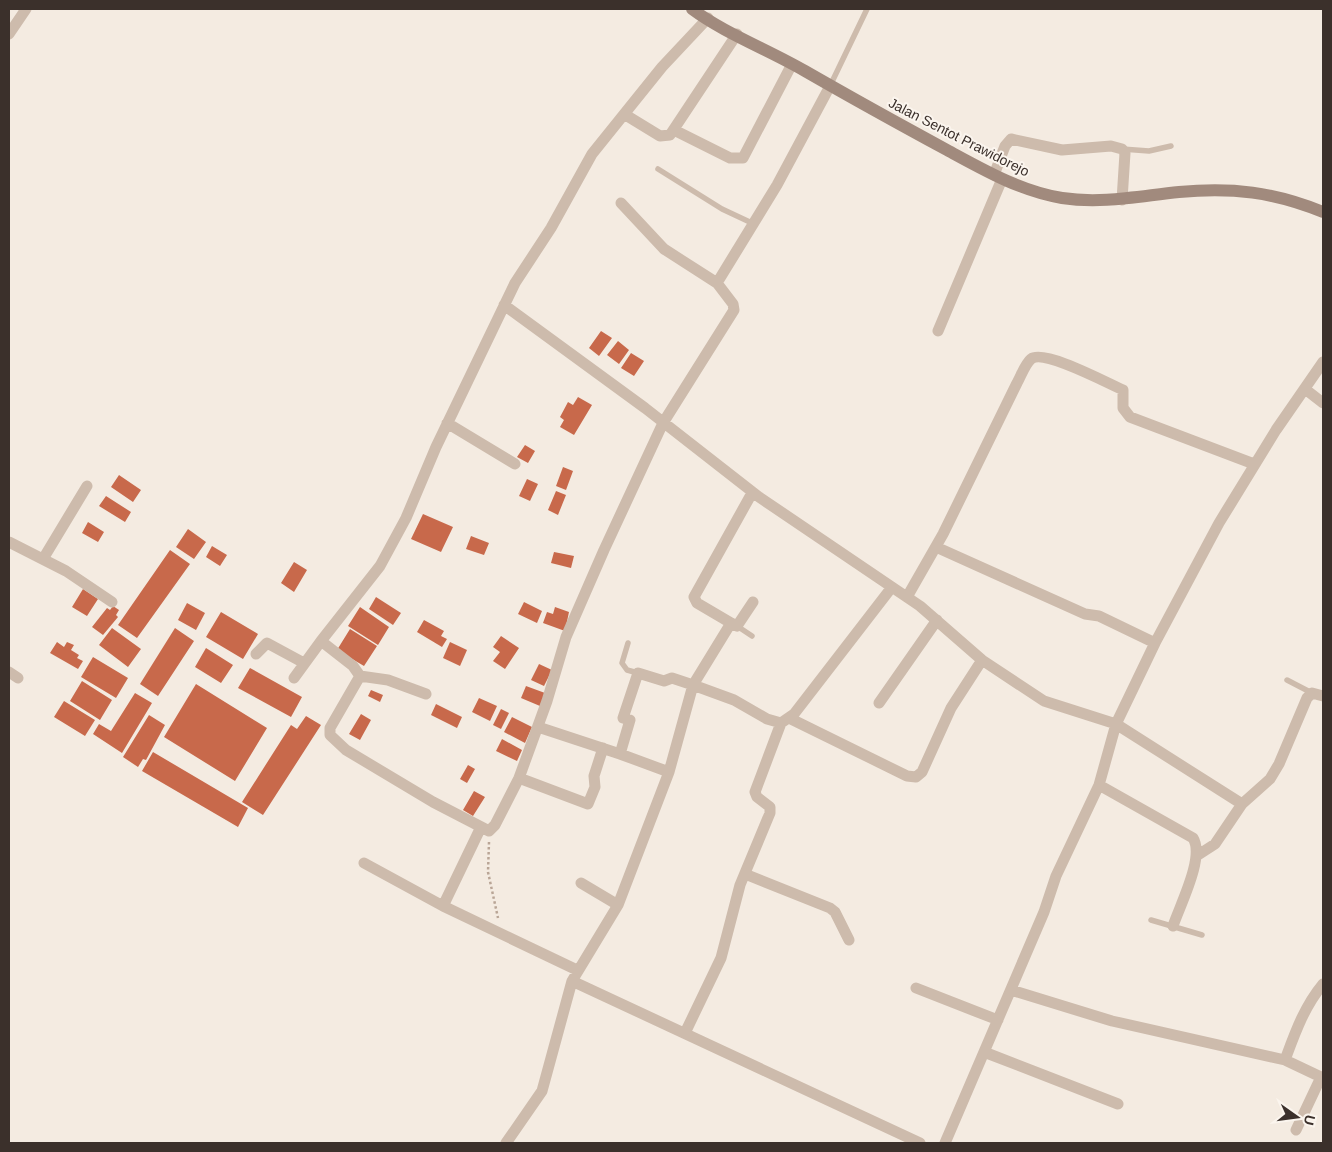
<svg xmlns="http://www.w3.org/2000/svg" width="1332" height="1152" viewBox="0 0 1332 1152" font-family="Helvetica,sans-serif">
  <style>
    .building { fill: #c8694b }
    .lines { fill: none; stroke-linecap: round; stroke-linejoin: round }
    .path { stroke: #b9a596; stroke-width: 2.5; stroke-dasharray: 2.5 2.5; stroke-linecap: butt }
    .service { stroke: #cdbbac; stroke-width: 5.5 }
    .minor { stroke: #cdbbac; stroke-width: 11 }
    .secondary { stroke: #a18a7d; stroke-width: 12 }
    .labels { text-anchor: middle; stroke-width: 4; stroke-linejoin: round; paint-order: stroke }
    .street-label { font-size: 14px; fill: #3b302b; stroke: #fbf5ee }
  </style>
  <rect width="100%" height="100%" fill="#f4ebe1"/>
  <path class="building" d="M601 331 612 338 599 356 589 348Z
    M618 341 629 350 619 364 607 355Z
    M631 353 644 361 634 376 621 368Z
    M578 397 592 405 574 435 560 427 564 420 560 417 568 402 573 405Z
    M525 445 535 451 528 463 517 457Z
    M563 467 573 471 566 490 556 486Z
    M119 475 141 490 133 502 111 487Z
    M527 479 538 484 530 501 519 496Z
    M556 491 566 495 558 515 548 510Z
    M106 496 131 512 125 522 99 506Z
    M423 514 453 527 441 552 411 539Z
    M88 522 104 532 98 542 82 533Z
    M188 529 206 542 194 559 176 547Z
    M471 536 489 543 484 555 466 549Z
    M212 546 227 555 220 566 206 557Z
    M170 550 190 564 137 638 118 625Z
    M554 552 574 556 571 568 551 563Z
    M294 562 307 570 294 592 281 583Z
    M83 589 98 599 87 616 72 607Z
    M376 597 401 613 393 625 369 609Z
    M524 602 542 611 537 623 518 614Z
    M187 603 205 613 196 630 178 620Z
    M113 606 119 610 116 615 118 617 103 635 92 627 107 608 110 610Z
    M360 607 389 627 378 645 348 626Z
    M555 607 569 612 565 631 543 623 547 612 553 614Z
    M221 612 258 634 243 659 206 637Z
    M424 620 444 631 441 636 447 639 442 647 417 632Z
    M112 628 141 649 128 667 99 645Z
    M175 628 194 641 158 696 140 684Z
    M350 629 377 646 364 666 337 650Z
    M501 636 519 648 505 669 493 661 500 652 493 647Z
    M57 642 64 647 67 642 74 645 71 650 79 655 77 658 83 661 78 669 50 653Z
    M450 642 467 650 460 666 443 658Z
    M206 648 233 665 221 683 195 667Z
    M93 657 128 678 116 698 81 677Z
    M539 664 552 670 544 686 531 680Z
    M250 668 302 697 291 717 238 688Z
    M82 681 112 700 100 720 70 701Z
    M196 684 267 728 235 781 164 737Z
    M526 686 545 693 540 706 521 698Z
    M371 690 383 695 380 702 368 696Z
    M135 693 152 703 122 753 93 734 99 724 111 731Z
    M479 698 497 706 490 721 472 712Z
    M64 701 95 720 85 736 54 717Z
    M436 704 462 717 457 728 431 715Z
    M501 709 509 713 501 729 493 725Z
    M361 714 371 720 360 740 349 734Z
    M149 715 165 725 146 760 143 759 138 767 123 757Z
    M306 716 321 725 263 815 242 802 291 725 297 729Z
    M512 717 532 727 525 743 504 732Z
    M502 739 522 750 517 761 496 751Z
    M153 752 248 808 238 827 142 771Z
    M468 765 475 769 467 783 460 779Z
    M474 791 485 797 473 816 463 810Z"/>
  <g class="lines">
    <path class="path" d="M489 842 488 872 498 918"/>
    <path class="service" d="M830 86 867 9
      M1122 149 1149 151 1171 146
      M658 169 722 209 754 224
      M737 626 752 636
      M628 643 622 663 627 670 638 673
      M1287 680 1312 693
      M1151 920 1202 935"/>
    <path class="minor" d="M708 18 662 67 592 154 551 228 515 283 436 447 406 518 380 566 321 641 353 666 360 676 330 728V735L346 750 433 802 489 831 495 825 519 778 547 701 566 637 604 550 663 423 734 310 733 304 717 283 777 185 830 86
      M9 34 26 9
      M624 114 660 136 670 135 737 34
      M674 130 730 158H743L792 64
      M994 175 1005 146 1011 139 1062 150 1111 146 1122 149 1125 153 1122 200
      M621 203 664 249 717 283
      M504 305 645 408 759 497 920 606 982 660 1044 701 1116 724 1242 804
      M938 331 1002 179
      M1305 389 1323 403
      M447 423 515 464
      M9 542 66 571 112 602
      M936 547 1085 614 1099 616 1155 643
      M43 559 87 486
      M907 597 943 534 1017 383C1021 376 1025 364 1031 359 1044 349 1107 383 1123 390V408L1130 417 1254 464
      M731 623 697 603 694 597 752 493
      M256 654 267 643 304 663
      M9 672 18 678
      M360 676 388 680 426 694
      M294 678 321 641
      M879 703 937 620
      M789 718 907 776 916 777 922 772 951 708 982 660
      M538 727 620 754 630 720 623 718 638 673 664 681 672 678 693 685 731 623 737 626 753 602
      M620 754 669 772
      M519 778 588 804 595 787 594 776 603 748
      M1099 785 1193 838C1205 857 1180 905 1173 926
      M1198 855 1215 844 1242 804 1270 779 1279 764 1307 698 1312 693 1323 696
      M364 863 443 906 577 970
      M745 874 830 908 835 912 849 940
      M581 883 618 905
      M443 906 481 827
      M572 981 920 1143
      M916 988 998 1020
      M1011 990 1112 1021 1285 1060 1323 1078
      M685 1033 721 958 740 885 770 813V807L757 797 755 792 781 723
      M984 1052 1118 1104
      M1285 1060C1295 1033 1304 1007 1323 984
      M1296 1130 1321 1077
      M506 1143 542 1091 572 981 618 905 669 772 693 685 734 700 767 719 781 723 794 714 892 587
      M945 1143 1044 912 1056 876 1099 785 1116 724 1155 643 1219 523 1276 430 1323 362"/>
    <path class="secondary" d="M692 9C724 33 769 50 805 71 852 98 899 124 947 150 984 170 1020 191 1062 198 1102 204 1139 196 1179 192 1232 187 1274 192 1323 212"/>
  </g>
  <g class="labels">
    <g class="street-label">
      <text transform="translate(959 137) rotate(27)" y="5">Jalan Sentot Prawidorejo</text>
    </g>
  </g>
  <rect width="1332" height="1152" fill="none" stroke="#3b302b" stroke-width="20"/>
  <g transform="translate(1297 1117) rotate(104)" stroke="#fbf5ee" stroke-width="4" paint-order="stroke">
  <path d="M0-4L9 19L0 12L-9 19Z" fill="#3b302b"/>
  <text y="-8" font-size="14" font-weight="bold" text-anchor="middle" fill="#3b302b">U</text>
  </g>
</svg>
